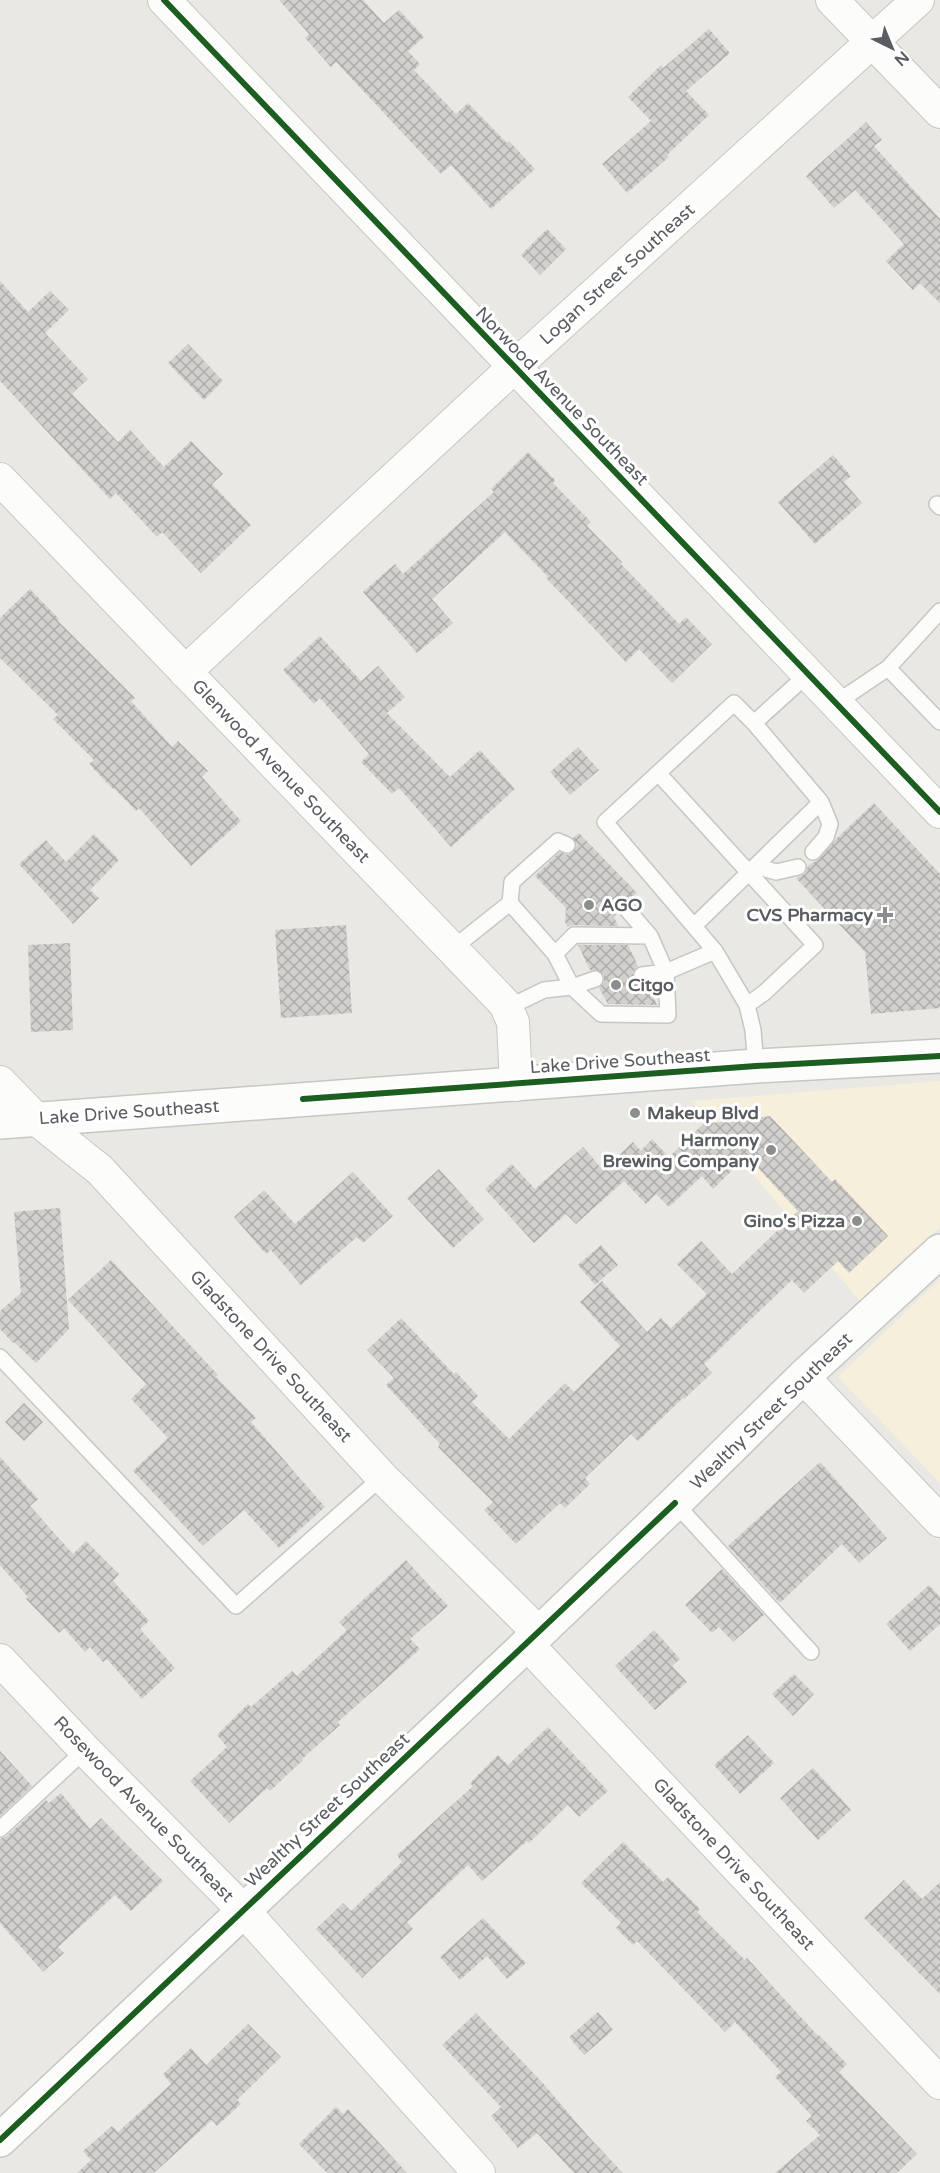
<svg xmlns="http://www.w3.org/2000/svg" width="940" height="2173" viewBox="0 0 940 2173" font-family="'Varela Round',sans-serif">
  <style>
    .commercial { fill: #f5efdb }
    .building { fill: url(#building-cross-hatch) }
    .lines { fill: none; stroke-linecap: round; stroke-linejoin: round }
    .service-casing { stroke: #c6c6c4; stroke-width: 18 }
    .minor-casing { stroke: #c6c6c4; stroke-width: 34 }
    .secondary-casing { stroke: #c6c6c5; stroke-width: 36 }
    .service { stroke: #fcfcfb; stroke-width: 15 }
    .minor { stroke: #fcfcfb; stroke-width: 32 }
    .secondary { stroke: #fcfcfb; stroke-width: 33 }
    .cycleway-casing { stroke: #fff; stroke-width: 10 }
    .cycleway { stroke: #1b5e20; stroke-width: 6 }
    .poi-dot { fill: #8b8e8f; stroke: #fff; stroke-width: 2 }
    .labels { text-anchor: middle; stroke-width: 6; stroke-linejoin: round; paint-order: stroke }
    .street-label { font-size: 18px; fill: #595d62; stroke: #fff }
    .poi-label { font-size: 18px; font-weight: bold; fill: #595d62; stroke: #fff; text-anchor: start }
  </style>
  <defs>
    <pattern id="building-cross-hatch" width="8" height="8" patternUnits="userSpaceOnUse" patternTransform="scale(1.5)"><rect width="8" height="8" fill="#d1d0cd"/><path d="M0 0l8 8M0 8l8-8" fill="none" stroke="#adacaa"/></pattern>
  </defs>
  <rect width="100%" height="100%" fill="#e9e8e3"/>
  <path class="commercial" d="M940 1081V1227L860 1301 691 1101Z
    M940 1279V1483L838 1377Z"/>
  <path class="building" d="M279 0H363L384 23 399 10 424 37 408 51 420 64 414 70 456 114 468 103 507 143 509 141 535 169 491 209 451 165 441 174 336 62 331 67 305 38 309 34Z
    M709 29 730 53 686 91 709 115 667 155 669 157 627 193 602 164 651 121 628 97 661 65 663 68Z
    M866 122 882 140 874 146 940 219V303L920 283 913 290 886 261 904 244 855 190 834 208 806 176Z
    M547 229 566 249 540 275 521 255Z
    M0 281 28 312 50 291 69 310 45 333 88 379 72 394 118 442 130 430 164 467 191 441 223 474 212 484 251 525 201 573 162 532 157 537 116 493 110 499 0 381Z
    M188 344 223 381 204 400 168 363Z
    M528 452 555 480 553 483 591 522 587 526 622 562 621 564 679 624 686 617 712 644 672 683 639 649 626 662 546 578 548 577 505 532 432 599 453 623 417 653 363 592 395 564 403 574 494 492 491 489Z
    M833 455 851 476 844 482 862 503 815 544 778 502Z
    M30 589 59 619 58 621 135 698 131 701 172 747 178 741 208 771 202 777 241 821 191 866 139 808 136 811 114 788 113 789 89 764 94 760 53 719 58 715 0 658V618Z
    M320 636 361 681 378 666 405 697 387 713 450 777 480 750 515 789 451 847 399 788 392 794 361 762 369 754 320 698 314 704 283 670Z
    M578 747 599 770 570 795 550 772Z
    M874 803 940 874V1008L871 1014 865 952 796 878 805 874 808 866 820 858 835 840Z
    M579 833 637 893 631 899 623 896 615 902V908L617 913 614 917 618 926 574 925 568 927 565 922 566 908 535 876 560 852 567 855 573 852 577 845 573 838Z
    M94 834 119 860 90 890 99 898 73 924 19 864 46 840 66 862Z
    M346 925 352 1013 281 1018 275 930Z
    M70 943 73 1030 31 1032 28 945Z
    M578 945H628L638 966 633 972 634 980 639 984H647L657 1005 608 1004 599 988 604 981V975L597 970H590Z
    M770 1116 832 1182 835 1179 888 1236 849 1273 838 1261 804 1293 792 1280 704 1364 712 1373 684 1399 683 1398 638 1441 631 1434 585 1478 590 1484 565 1508 560 1503 516 1544 484 1510 493 1502 438 1447 440 1444 386 1385 394 1378 367 1350 401 1318 454 1374 456 1372 478 1396 472 1402 509 1439 565 1383 574 1392 620 1346 580 1302 602 1281 647 1332 661 1318 671 1328 707 1294 677 1264 701 1241 732 1274 798 1211 747 1156 713 1189 702 1176 669 1207 656 1194 646 1204 624 1181 576 1224 566 1214 534 1243 485 1189 512 1164 535 1189 583 1147 603 1170 633 1142 641 1151 652 1139 669 1157 703 1124Z
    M439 1169 484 1219 453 1248 407 1198Z
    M353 1172 393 1216 363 1243 357 1237 301 1285 271 1250 266 1254 234 1217 264 1190 295 1224Z
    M60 1208 69 1329 36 1363 14 1342 13 1343 0 1329V1311L21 1293 14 1212Z
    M601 1245 618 1265 595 1285 578 1265Z
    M111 1260 218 1375 216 1377 256 1418 251 1422 325 1507 279 1548 244 1510 203 1546 133 1471 168 1438 131 1399 146 1384 68 1300Z
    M24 1403 43 1422 24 1441 5 1422Z
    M0 1457 38 1499 30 1506 73 1554 86 1541 119 1574 113 1581 149 1621 140 1629 175 1668 142 1699 107 1659 103 1662 90 1647 85 1652 64 1628 59 1633 26 1599 28 1597 0 1565Z
    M820 1462 887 1538 859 1563 842 1544 781 1602H779L728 1546Z
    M406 1560 448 1606 410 1639 420 1649 338 1722 340 1725 302 1759 303 1760 270 1791 267 1788 229 1823 190 1781 227 1747 217 1735 248 1704 251 1707 292 1671 297 1676 347 1630 339 1622Z
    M722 1569 764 1615 733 1642 719 1627 712 1633 685 1605Z
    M929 1585 940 1597V1624L910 1651 886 1624Z
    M654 1630 680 1659 672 1666 687 1682 655 1710 615 1666Z
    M794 1674 814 1694 793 1716 772 1694Z
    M548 1727 608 1791 579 1817 568 1805 529 1843 527 1841 482 1881 468 1865 407 1922 413 1929 362 1978 316 1929 343 1903 351 1911 402 1862 397 1855 473 1786 470 1783 498 1755 508 1765Z
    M748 1735 774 1763 740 1794 714 1765Z
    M0 1751 32 1786 0 1816Z
    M813 1768 851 1810 818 1840 780 1798Z
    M61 1793 90 1829 101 1818 163 1881 131 1911 115 1895 58 1947 64 1953 43 1972 0 1923V1839L7 1836 46 1800 49 1803Z
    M623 1842 663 1882 668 1877 700 1909 697 1912 745 1960 747 1958 818 2036 819 2035 847 2064 839 2072 917 2154 897 2173H775L820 2135 806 2121 812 2116 775 2077 781 2072 735 2022 725 2032 637 1941 633 1945 616 1928 621 1923 581 1883Z
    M904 1880 922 1899 940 1882V1994L864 1918Z
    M483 1918 526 1963 507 1979 487 1956 460 1980 440 1957Z
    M598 2012 613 2030 584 2055 569 2037Z
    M476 2013 542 2082 587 2135 623 2173H574L537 2133 518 2148 491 2116 501 2107 442 2045Z
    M248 2024 281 2057 237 2100 241 2104 217 2126 212 2120 154 2173H77L91 2160 83 2151 112 2126 118 2132 171 2084 163 2074 191 2048 206 2065Z
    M336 2107 343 2114 348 2109 407 2173H327L299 2144Z"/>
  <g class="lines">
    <defs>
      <path id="service" d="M937 504 940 507
        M888 668 940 722
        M836 703 888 668 940 611
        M658 773 815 945 764 993 747 1005
        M813 852 826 837 830 824 821 802
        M756 866 776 872 798 867
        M624 906 650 936
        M694 926 821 802 754 723
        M452 949 510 903
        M555 954 510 903 512 882 558 841 567 845
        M595 979 572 987 555 954 574 935 650 936 666 972 642 975
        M507 1008 544 990 572 987 601 1014 668 1015 666 972 715 951
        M756 1066 753 1030 747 1005 715 951 605 822 734 703 754 723 808 674
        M0 1357 236 1606 382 1477
        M675 1503 811 1652
        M0 1829 85 1750"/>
      <path id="minor" d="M164 0 940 812
        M832 0 940 112
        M0 479 505 1004 513 1022 516 1085
        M185 672 514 367 918 0
        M0 1082 36 1119 100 1170 382 1477 539 1633
        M803 1377 940 1521
        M527 1644 940 2083
        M0 1660 85 1750 243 1910 479 2173"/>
      <path id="secondary" d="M0 1122 756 1066 940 1056
        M0 2140 539 1633 675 1503 803 1377 940 1251"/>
    </defs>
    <use href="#service" class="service-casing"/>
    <use href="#minor" class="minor-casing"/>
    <use href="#secondary" class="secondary-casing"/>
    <use href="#service" class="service"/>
    <use href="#minor" class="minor"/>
    <use href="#secondary" class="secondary"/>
    <defs>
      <path id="cycleway" d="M164 0 940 812
        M303 1099 756 1066 940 1056
        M0 2140 675 1503"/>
    </defs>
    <use href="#cycleway" class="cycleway-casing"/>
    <use href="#cycleway" class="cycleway"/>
  </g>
  <g class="poi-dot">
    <circle cx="589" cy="905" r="6"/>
    <path d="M882 906h6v6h6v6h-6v6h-6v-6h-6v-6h6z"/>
    <circle cx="616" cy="985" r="6"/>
    <circle cx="635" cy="1113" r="6"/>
    <circle cx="771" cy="1150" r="6"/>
    <circle cx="857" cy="1221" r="6"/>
  </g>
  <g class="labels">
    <g class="street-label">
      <text transform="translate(617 274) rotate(-42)" y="6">Logan Street Southeast</text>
      <text transform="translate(562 396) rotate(46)" y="6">Norwood Avenue Southeast</text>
      <text transform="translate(281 771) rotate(46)" y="6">Glenwood Avenue Southeast</text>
      <text transform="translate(620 1061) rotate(-4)" y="6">Lake Drive Southeast</text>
      <text transform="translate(129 1112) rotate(-4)" y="6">Lake Drive Southeast</text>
      <text transform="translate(271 1356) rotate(47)" y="6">Gladstone Drive Southeast</text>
      <text transform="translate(771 1411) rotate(-44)" y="6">Wealthy Street Southeast</text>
      <text transform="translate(144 1809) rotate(46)" y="6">Rosewood Avenue Southeast</text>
      <text transform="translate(327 1810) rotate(-43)" y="6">Wealthy Street Southeast</text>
      <text transform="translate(734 1864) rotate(47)" y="6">Gladstone Drive Southeast</text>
    </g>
    <g class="poi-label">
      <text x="601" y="911">AGO</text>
      <text x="873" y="921" text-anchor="end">CVS Pharmacy</text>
      <text x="628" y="991">Citgo</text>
      <text x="647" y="1119">Makeup Blvd</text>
      <text x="759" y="1146" text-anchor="end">Harmony<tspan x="759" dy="21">Brewing Company</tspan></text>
      <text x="845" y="1227" text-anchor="end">Gino's Pizza</text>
    </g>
  </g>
  <g transform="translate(892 48) rotate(137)" stroke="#ffffff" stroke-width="4.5" paint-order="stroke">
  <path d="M0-4.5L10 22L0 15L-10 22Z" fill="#595d62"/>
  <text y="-9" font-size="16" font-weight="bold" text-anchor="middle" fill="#595d62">N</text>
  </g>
</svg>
